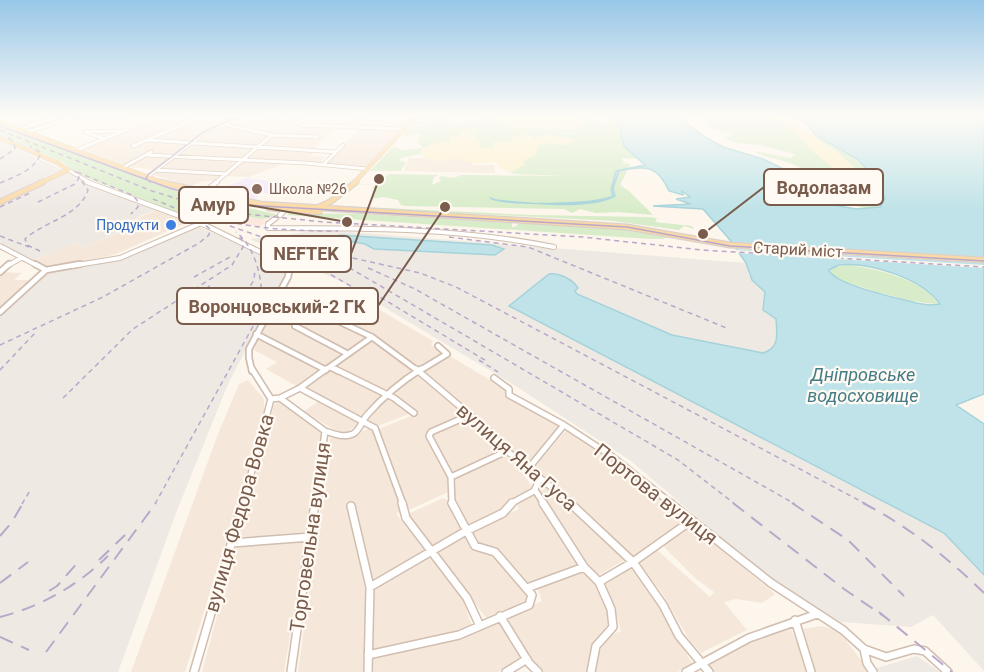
<svg xmlns="http://www.w3.org/2000/svg" width="984" height="672" viewBox="0 0 984 672" font-family="Roboto,sans-serif">
  <style>
    .residential { fill: #f5e8da }
    .commercial { fill: #fde8e0 }
    .industrial { fill: #efe9e4 }
    .education { fill: #f3e8fa }
    .green { fill: #d8ecc9 }
    .sand { fill: #fcefc7 }
    .water { fill: #bfe3e8; stroke: #a5d3da; stroke-width: 1.5; fill-rule: evenodd }
    .pier { fill: #fdf6ec }
    .lines { fill: none; stroke-linecap: round; stroke-linejoin: round }
    .river { fill: #bfe3e8; fill-rule: evenodd }
    .minor-far4-casing { stroke: #d1beb0; stroke-width: 4.5 }
    .minor-far3-casing { stroke: #d1beb0; stroke-width: 6 }
    .minor-far2-casing { stroke: #d1beb0; stroke-width: 8 }
    .minor-far1-casing { stroke: #d1beb0; stroke-width: 8 }
    .minor-casing { stroke: #d1beb0; stroke-width: 10 }
    .major-far1-casing { stroke: #dad1cd; stroke-width: 5 }
    .major-casing { stroke: #dad1cd; stroke-width: 7 }
    .minor-far4 { stroke: #fff; stroke-width: 3 }
    .minor-far3 { stroke: #fff; stroke-width: 4 }
    .minor-far2 { stroke: #fff; stroke-width: 4.5 }
    .minor-far1 { stroke: #fff; stroke-width: 5 }
    .minor { stroke: #fff; stroke-width: 7 }
    .major-far1 { stroke: #fbd9a5; stroke-width: 4 }
    .major { stroke: #fbd9a5; stroke-width: 4.5 }
    .tram { stroke: #b9a8c9; stroke-width: 1.5 }
    .rail-far1 { stroke: #b9a8c9; stroke-width: 1.5; stroke-dasharray: 5 4; stroke-linecap: butt }
    .rail { stroke: #b9a8c9; stroke-width: 2; stroke-dasharray: 14 9; stroke-linecap: butt }
    .education-dot { fill: #8d6e63; stroke: #fffaf3; stroke-width: 2 }
    .shop-dot { fill: #3f7fe0; stroke: #fffaf3; stroke-width: 2 }
    .labels { text-anchor: middle; stroke-width: 4.5; stroke-linejoin: round; paint-order: stroke }
    .far-education-label { font-size: 14px; fill: #785e54; stroke: #fffaf3; text-anchor: start }
    .far-shop-label { font-size: 14px; fill: #366cbe; stroke: #fffaf3; text-anchor: end }
    .street-label { font-size: 16px; fill: #7a5c4d; stroke: #fffaf3 }
    .water-label { font-size: 18px; font-style: italic; fill: #437c86; stroke: #fffaf3 }
    .near-street-label { font-size: 20px; fill: #7a5c4d; stroke: #fffaf3 }
    .leader { fill: none; stroke: #7a5c4d; stroke-width: 2 }
    .callout-dot { fill: #7a5c4d; stroke: #fffaf3; stroke-width: 2 }
    .callout { fill: #fffaf3; stroke: #7a5c4d; stroke-width: 2 }
    .callout-label { font-size: 18px; text-anchor: middle; font-weight: bold; fill: #7a5c4d }
  </style>
  <rect width="100%" height="100%" fill="#fdf6ec"/>
  <path class="residential" d="M159 117H237L217 126 153 169 127 167 83 149Z
    M240 117H363L355 126H336L313 150 315 151 311 156 325 157 320 163 288 162 249 177 223 176 216 181H203L192 186 153 175 205 133Z
    M369 117H412L364 168 326 164Z
    M409 158 472 159V165H495V173L404 171Z
    M159 209 188 222 116 254 67 267 48 270 31 261 75 243 83 248 114 235 140 217Z
    M3 272 22 273 14 280H31L0 309V273Z
    M361 299 433 341 431 345 443 354 419 368 375 335 336 316Z
    M274 313 293 323 291 325 304 333 345 354 325 368 261 335Z
    M321 315 369 338 349 352 302 327Z
    M259 339 301 359 322 371 298 387 266 369 277 362 254 350Z
    M372 340 414 371 386 393 335 366Z
    M448 355 507 390 506 396 557 424 559 428 544 444 542 453 528 466 508 450 473 414 422 370Z
    M330 369 382 395V398L362 417 303 388Z
    M415 373 466 416 425 433 447 478 448 492 407 511 379 429 418 413 393 393Z
    M248 380 264 399V409L243 488 185 672H131L218 434 239 384Z
    M387 397 393 398 411 413 378 426 367 419Z
    M279 401 301 414 322 432 306 535 238 541 274 405Z
    M319 401 362 422 342 435 304 411Z
    M469 417 481 427 501 452 452 474 431 436 435 431Z
    M370 428 374 429 403 508 396 514 425 551 377 579H372L364 559 353 502 347 504 365 590V672H298L330 438H347Z
    M567 429 635 478 686 519 634 559 558 487 533 469Z
    M505 455 518 467 531 485 532 490 507 506 467 527 457 506 453 480 455 476Z
    M547 485 605 540 624 560 599 575H593L538 489Z
    M537 494 579 566 526 584 516 569 512 571 497 552 478 546 468 531 519 509 516 502Z
    M443 498 448 500 463 530 431 547 408 514Z
    M692 524 775 594 762 603 736 599 724 602 747 630 701 653 690 641 662 593 638 562 657 550 710 597 714 592 696 579 662 545Z
    M464 534 476 551 482 550 494 554 522 586 529 602 487 619 435 551Z
    M306 540 284 672H202L236 545Z
    M426 557 432 558 463 599 472 627 458 633 372 653 374 587Z
    M633 566 659 605 669 626 692 663 678 672H593L598 646 607 637 621 631 615 609 601 584Z
    M582 572 592 577 598 585 608 609 609 627 594 643 589 672H541L526 656 505 617 542 601 537 587Z
    M499 620 523 657 498 672H373V657Z
    M822 626 839 631 870 672H815L802 629Z
    M790 627 805 661 807 672H714L707 664 769 632Z"/>
  <path class="commercial" d="M224 213 262 219 268 220 260 227 217 219Z"/>
  <path class="industrial" d="M0 141 63 170 0 199Z
    M66 173 74 175 155 210 140 216 113 235 83 248 76 243 30 261 0 242V203Z
    M197 226 289 267 228 384 178 508 118 672H0V315L45 274 126 257Z
    M323 230 746 263 749 275 765 292 768 314 776 319 777 342 774 348 763 353 672 335 577 294 573 282 555 273 549 274 509 306 944 533 984 575V671L933 615 911 627 841 622 774 583 631 461 514 385 342 282 250 239Z
    M917 656 940 672H876L874 669Z"/>
  <path class="education" d="M81 117H137L116 125 67 122Z
    M246 178 267 181 297 186 284 196 264 193 254 199 215 192Z"/>
  <path class="green" d="M419 117 452 118 449 124 454 125 486 117H498L511 128 576 129 569 121 575 118 573 117H594L597 123H618L621 136 638 159 621 158 624 162 621 164 628 163 630 165 620 185 629 191 653 215 617 212 596 213 580 209 572 213 564 209 406 206 401 205 398 200 383 197 370 199 376 193 372 192 375 189 371 188 379 184 354 185 383 183 387 175 390 174 439 175 434 177 432 185 441 181 439 178 441 176 454 178 461 175 569 176 514 174 508 171 525 165 523 161 528 159 538 145 550 143 567 145 572 139 544 135 533 141 534 137H512V141L494 142 493 148H480L472 132H465L469 134 449 139 451 142 423 148 420 153H425L401 158 400 161 406 162 401 171H370L394 146 402 150 423 148 417 141 421 134 403 136 411 126 448 125 412 124Z
    M700 117H776L783 124 798 132V136L853 184 856 188 855 193 842 194 828 190 829 185C819 180 808 173 800 168 786 159 768 160 754 151L791 158 795 154 759 145 737 143 724 138 733 134 714 129Z
    M0 126 179 192 275 214 270 218 262 219 214 211 197 220 90 179 74 171 63 162 0 135Z
    M820 137C840 149 890 176 884 204L868 209 856 206 871 194 863 176 837 152 815 138Z
    M789 170 802 175 801 178 823 194 850 206 832 205 806 198 803 182Z
    M344 206 531 215 647 217 657 218 655 222 692 226 694 229 684 226 679 230 613 221 341 207Z
    M289 213 360 214 512 223V227H515L519 223 635 230 669 236 663 239H650L287 215Z
    M847 265C876 268 920 279 938 303 924 307 843 284 831 274V268Z"/>
  <path class="sand" d="M498 117H573L575 118 571 120 581 123 580 128H511Z
    M776 117C793 117 802 133 819 137L815 138 837 152 854 168 859 169 857 171C863 176 871 190 870 197L864 198 850 194 855 192 853 184 806 146 808 144 798 136V132L783 124Z
    M468 131H477L472 136 480 142V148H493V142L512 141 511 137 524 136 521 134 523 133 534 137V140L539 139 538 136 547 135 576 141 570 142V145L550 143 538 145 539 148 535 152 537 154 523 161 525 165 511 172 500 168 496 162C484 162 472 167 462 159L439 161 422 157 425 153 420 152C426 146 442 140 451 142L450 137 460 136 461 133Z"/>
  <path class="water" d="M606 117H678L705 137 723 147 763 159 794 174 804 185 806 198 811 201 856 209 880 207 885 199 879 184 871 178 873 175 857 159 815 135 808 125 796 117H984V394L956 405 984 424V575L944 533 509 306 549 274C559 272 573 280 578 288L575 291 577 294 672 335 763 353C780 348 777 334 776 319L763 310 765 292 752 280 746 263 730 240 703 209 653 206 691 204 676 199 690 197 682 191 683 195 669 191C658 166 646 165 619 171L613 188 615 196C590 210 524 203 495 200L490 198C507 206 595 205 613 196L611 190 616 171 645 165 624 146 618 123ZM839 265C870 262 921 278 940 304L929 305 916 303C899 298 834 285 829 270Z
    M340 235 492 245 504 249 495 255 374 249 365 244 338 239Z"/>
  <path class="pier" d="M728 242 984 257V263L733 249Z
    M734 250 984 265V268L736 253Z"/>
  <g class="lines">
    <path class="river" d="M67 117 71 118 29 130 27 129Z"/>
    <defs>
      <path id="minor-far4" d="M270 117 295 121 302 125 405 129
        M222 124 272 135 318 137
        M357 127 365 117
        M19 129 55 117
        M27 132 76 117
        M104 139 85 132 119 131
        M147 140 336 152
        M137 144 133 146 200 117
        M77 150 157 117
        M146 155 305 163 368 169
        M324 164 343 145
        M122 168 151 152
        M68 170 91 183
        M155 170 227 174
        M147 177 204 133 239 117
        M215 183 272 135"/>
      <path id="minor-far3" d="M87 182 207 226 289 266
        M203 193 217 182
        M280 215 285 210
        M276 218 268 224V228C363 228 461 228 554 247
        M0 246 38 266
        M7 266 21 258
        M71 266 120 258 199 224"/>
      <path id="minor-far2" d="M46 270 80 264
        M0 272 9 264
        M279 293 372 337 418 371
        M0 312 46 270 35 264
        M295 326 348 354
        M256 334 326 370
        M330 367 338 371
        M252 371 249 358V349L288 277 290 267 288 264
        M324 371 372 337
        M419 371 447 354 438 346"/>
      <path id="minor-far1" d="M335 369 394 398 414 413
        M416 369 489 431 507 451 572 504
        M494 378 509 389V395L564 425 610 455 672 504
        M300 388 375 428 403 504
        M280 398 300 388 326 369
        M271 399 280 398 325 431 315 504
        M325 431C334 434 343 438 353 434 361 429 361 422 367 415 382 398 402 381 421 369
        M528 469 564 425
        M451 477 507 451
        M535 490 544 504
        M243 504 271 399 252 369
        M452 504 451 477 429 436 431 432 470 415
        M510 504 534 491 540 478"/>
      <path id="minor" d="M402 503 406 518 467 598 480 626
        M543 503 584 567 599 582 611 609 613 627 596 646 591 672
        M570 503 633 562 663 605 679 636 709 672
        M670 503 771 583 843 630 864 649 867 663 873 672
        M351 506 370 587 368 672
        M232 543 311 537
        M599 582 633 562 692 520
        M370 587 466 531 503 513 512 503
        M527 588 584 567
        M500 616 529 663 538 672
        M795 620 811 672
        M864 649 886 657 914 649 925 651 948 672
        M368 655 459 635 529 605 532 595 495 552 475 546 452 503
        M194 672 243 503
        M291 672 315 503
        M506 672 527 659
        M686 672 749 638 817 614"/>
      <path id="major-far1" d="M0 122 164 183
        M0 138 58 163 68 170 40 183
        M354 183 415 117"/>
      <path id="major" d="M159 182 260 204 627 227 730 245 984 260
        M0 202 43 182
        M319 207 330 202 356 182
        M269 208 319 212"/>
    </defs>
    <use href="#minor-far4" class="minor-far4-casing"/>
    <use href="#minor-far3" class="minor-far3-casing"/>
    <use href="#minor-far2" class="minor-far2-casing"/>
    <use href="#minor-far1" class="minor-far1-casing"/>
    <use href="#minor" class="minor-casing"/>
    <use href="#major-far1" class="major-far1-casing"/>
    <use href="#major" class="major-casing"/>
    <use href="#minor-far4" class="minor-far4"/>
    <use href="#minor-far3" class="minor-far3"/>
    <use href="#minor-far2" class="minor-far2"/>
    <use href="#minor-far1" class="minor-far1"/>
    <use href="#minor" class="minor"/>
    <use href="#major-far1" class="major-far1"/>
    <use href="#major" class="major"/>
    <path class="tram" d="M0 126 172 189 245 205 627 227 730 246 984 261
      M150 182 146 178 148 175 204 132 238 117"/>
    <path class="rail-far1" d="M0 130 152 191 201 206 236 213 324 222 583 237 702 250 984 267
      M0 159 15 149 14 142 8 138
      M77 172 132 195 137 200 138 207 131 214
      M0 183C16 176 35 170 41 153L30 146
      M153 199 192 215
      M38 202 75 184 79 178 75 171
      M0 207 30 193
      M185 209C236 228 284 231 338 231
      M230 226 348 267 678 460 735 504
      M0 236 29 247
      M449 237 528 247 729 329
      M40 251 27 245 25 239C43 222 80 216 88 190L78 176
      M282 252 319 268 370 297
      M335 254 420 273 456 287 866 504
      M368 268 415 289 795 504
      M194 277 230 257
      M365 288 488 362
      M241 301 254 280 255 269
      M189 310 210 285
      M0 345 103 297 199 243 209 235 210 229 197 218
      M479 360 498 372
      M0 370 35 333
      M63 398 133 329 232 265 243 247 242 240 237 235
      M22 504 31 489
      M155 504 262 310C263 283 258 250 236 232"/>
    <path class="rail" d="M733 503 844 589 885 617
      M792 503 848 540 904 596
      M863 503C909 527 947 557 984 593
      M0 536 12 522 23 503
      M99 560 125 535
      M0 583 28 562
      M49 591 57 586 79 561
      M879 612 952 672
      M0 617C42 606 77 586 108 556
      M0 637 29 650
      M46 652 156 503"/>
  </g>
  <linearGradient id="sky" x2="0" y2="1"><stop stop-color="#97c7e8"/><stop offset="0.55" stop-color="#fefbf6"/><stop offset="1" stop-color="#fefbf6" stop-opacity="0"/></linearGradient>
  <rect width="984" height="211" fill="url(#sky)"/>
  <circle class="education-dot" cx="257" cy="189" r="6"/>
  <circle class="shop-dot" cx="171" cy="225" r="6"/>
  <g class="labels">
    <g class="far-education-label">
      <text x="269" y="194">Школа №26</text>
    </g>
    <g class="far-shop-label">
      <text x="159" y="230">Продукти</text>
    </g>
    <g class="street-label">
      <text transform="translate(798 249) rotate(3)" y="6">Старий міст</text>
    </g>
    <g class="water-label">
      <text x="863" y="381">Дніпровське<tspan x="863" dy="21">водосховище</tspan></text>
    </g>
    <g class="near-street-label">
      <text transform="translate(517 457) rotate(41)" y="7">вулиця Яна Гуса</text>
      <text transform="translate(656 494) rotate(38)" y="7">Портова вулиця</text>
      <text transform="translate(239 513) rotate(-74)" y="7">вулиця Федора Вовка</text>
      <text transform="translate(310 537) rotate(-82)" y="7">Торговельна вулиця</text>
    </g>
  </g>
  <path class="leader" d="M703 234L764 187M347 222L248 205M379 179L351 254M445 207L378 306"/>
  <g class="callout-dot">
    <circle cx="703" cy="234" r="6"/>
    <circle cx="347" cy="222" r="6"/>
    <circle cx="379" cy="179" r="6"/>
    <circle cx="445" cy="207" r="6"/>
  </g>
  <g class="callout">
    <rect x="764" y="169" width="119" height="36" rx="6"/>
    <rect x="179" y="187" width="69" height="36" rx="6"/>
    <rect x="261" y="236" width="90" height="36" rx="6"/>
    <rect x="177" y="288" width="201" height="36" rx="6"/>
  </g>
  <g class="callout-label">
    <text x="824" y="194">Водолазам</text>
    <text x="213" y="211">Амур</text>
    <text x="306" y="260">NEFTEK</text>
    <text x="277" y="313">Воронцовський-2 ГК</text>
  </g>
</svg>
